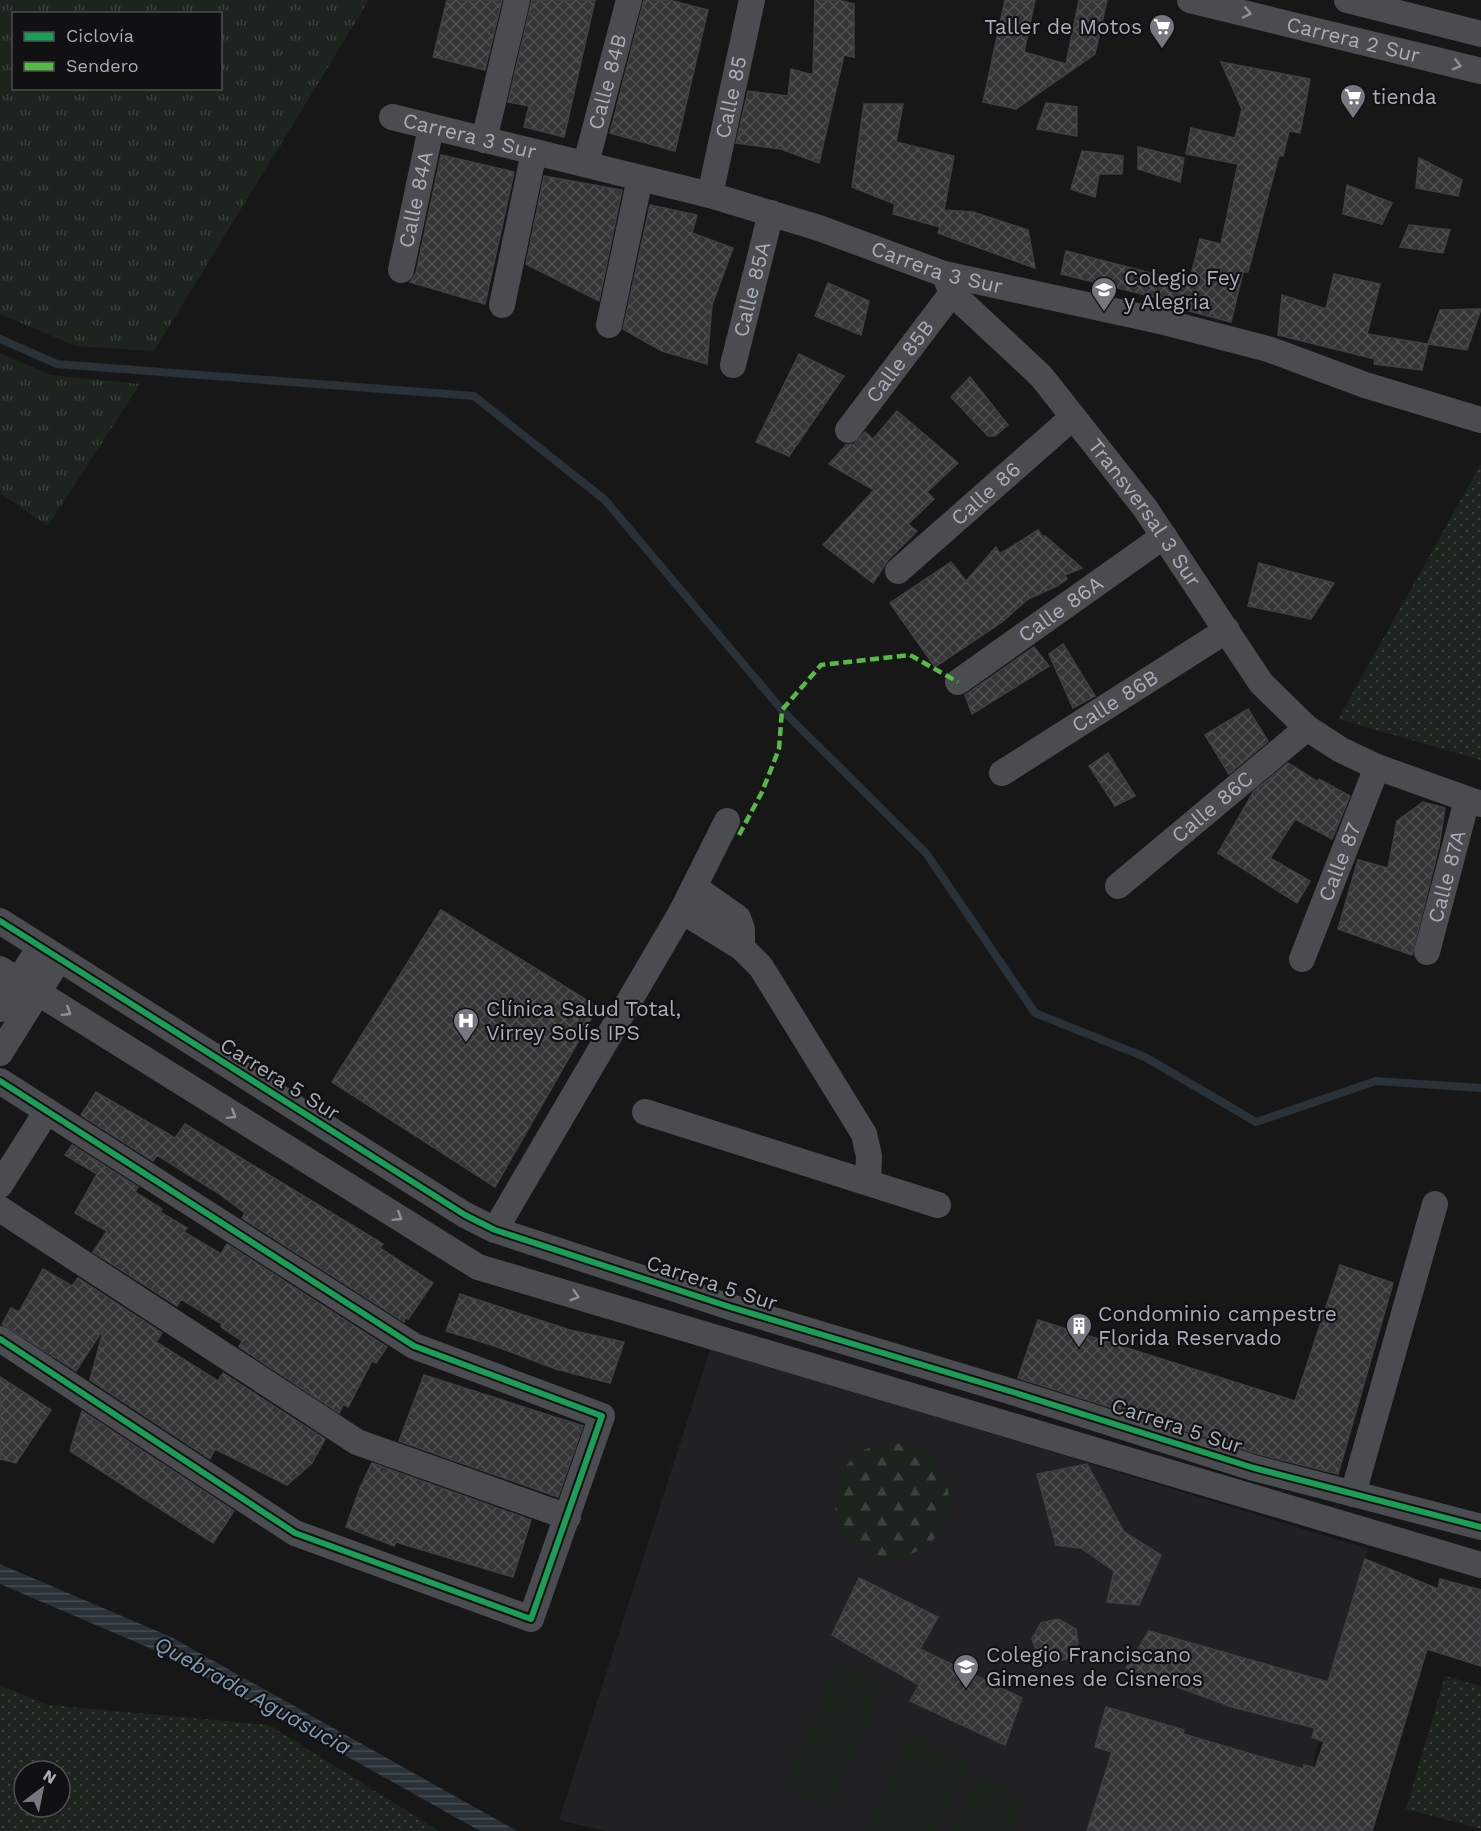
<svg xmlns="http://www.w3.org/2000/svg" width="1481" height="1831" viewBox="0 0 1481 1831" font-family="'Work Sans',sans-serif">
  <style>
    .built { fill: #212123 }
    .grass { fill: url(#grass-tufts); fill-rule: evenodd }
    .forest { fill: url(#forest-firs) }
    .park { fill: url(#park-dots); fill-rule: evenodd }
    .pitch { fill: #1d241e }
    .water { fill: url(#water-rules) }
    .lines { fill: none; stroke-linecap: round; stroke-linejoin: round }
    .stream { stroke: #2a3239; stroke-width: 8 }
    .building { fill: url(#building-cross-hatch); stroke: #3f4043; stroke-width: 1.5 }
    .minor { stroke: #4b4c50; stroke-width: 26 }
    .quiet { stroke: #58b947; stroke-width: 4.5; stroke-dasharray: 9 4.5; stroke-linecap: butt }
    .cycleway-casing { stroke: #111113; stroke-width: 10 }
    .cycleway { stroke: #1a9f57; stroke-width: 6 }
    .oneway { stroke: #8c9099 }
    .labels { text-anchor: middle; stroke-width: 4.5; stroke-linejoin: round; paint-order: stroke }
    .poi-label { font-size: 21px; fill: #a8adb8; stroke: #111113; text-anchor: start }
    .street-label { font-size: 21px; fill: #a8adb8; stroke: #111113 }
    .water-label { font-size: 22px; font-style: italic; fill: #7f9bb3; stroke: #111113 }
  </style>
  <defs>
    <pattern id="grass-tufts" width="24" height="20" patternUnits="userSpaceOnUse" patternTransform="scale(1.5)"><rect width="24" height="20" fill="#1d241e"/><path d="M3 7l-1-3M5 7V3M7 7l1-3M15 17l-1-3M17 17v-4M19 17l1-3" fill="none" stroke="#3b413d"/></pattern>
    <pattern id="forest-firs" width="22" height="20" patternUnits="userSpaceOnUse" patternTransform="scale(1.5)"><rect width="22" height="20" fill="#1d241e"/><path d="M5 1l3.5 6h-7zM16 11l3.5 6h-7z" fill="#3b413d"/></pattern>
    <pattern id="park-dots" width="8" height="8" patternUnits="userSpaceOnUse" patternTransform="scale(1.5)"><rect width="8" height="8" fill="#1d241e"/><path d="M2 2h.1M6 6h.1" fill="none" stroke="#3b413d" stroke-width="1.8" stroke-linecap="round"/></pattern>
    <pattern id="water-rules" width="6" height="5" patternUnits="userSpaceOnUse" patternTransform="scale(1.5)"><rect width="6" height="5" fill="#2a3239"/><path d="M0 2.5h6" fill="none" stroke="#464d54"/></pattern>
    <pattern id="building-cross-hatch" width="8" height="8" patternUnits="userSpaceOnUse" patternTransform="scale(1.5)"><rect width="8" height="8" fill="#353536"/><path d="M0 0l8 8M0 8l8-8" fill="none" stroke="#4f5051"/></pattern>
  </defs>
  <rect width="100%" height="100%" fill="#171717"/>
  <path class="built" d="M711 1347 1368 1549 1296 1831H605L559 1820Z"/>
  <path class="grass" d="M0 0H369L154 351 76 346 0 314ZM14 14H220V88H14Z
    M0 353 50 375 140 384 48 526 0 493Z"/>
  <path class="forest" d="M835 1500a57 57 0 1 1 114 0a57 57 0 1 1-114 0Z"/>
  <path class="park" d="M1481 464V760L1338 719Z
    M1445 1676 1481 1686V1829L1406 1809Z
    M0 1686 50 1705 269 1725 439 1831H0ZM24 1771H60V1807H24Z"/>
  <path class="pitch" d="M839 1663 885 1684 829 1808 783 1788Z
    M911 1735 967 1767 937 1831H864Z
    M978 1775 1025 1801 1010 1831H951Z"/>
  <path class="water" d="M0 1564 171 1637 517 1831H480L166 1655 0 1584Z"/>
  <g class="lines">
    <path class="stream" d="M0 339 57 364 474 396 605 500 782 710 926 853 1035 1013 1145 1057 1256 1122 1376 1081 1481 1088"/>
  </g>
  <path class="building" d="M447 0H502L485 70 433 57Z
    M532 0H595L564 137 524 127 529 106 508 102Z
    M644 0H669L708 10 675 151 610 133Z
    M815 0H838L854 4V57L844 55 819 163 781 149 736 143 748 91 788 96 791 69 813 75Z
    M1005 0H1035L1024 52 1066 64 1079 0H1107L1095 54 1016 109 983 102Z
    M1221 62 1310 79 1300 133 1289 131 1283 156 1279 155 1248 272H1243L1231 322 1185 310 1186 305 1061 274 1066 251 1189 283 1200 239 1221 244 1238 164 1186 154 1191 128 1235 138 1242 109Z
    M1046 103 1077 107V136L1037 129Z
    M864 104H903L896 142 954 156 944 210 973 212 1028 230 1035 268 938 233 940 227 893 214 895 204 852 187Z
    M1138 147 1184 158 1180 182 1138 169Z
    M1082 151 1123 156 1122 174H1099L1095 197 1071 189Z
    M441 155 514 172 485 304 410 282 416 273Z
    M1419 158 1462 180 1458 196 1416 188Z
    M544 176 622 190 599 301 526 264Z
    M1347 185 1392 203 1382 224 1343 214Z
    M650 205 697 215 692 233 733 248 712 305 707 364 662 351 623 329Z
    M1409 225 1450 230 1443 253 1400 247Z
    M1334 274 1380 284 1367 334 1428 344 1422 370 1374 364 1375 359 1278 335 1282 295 1326 309Z
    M828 283 869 301 861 335 815 316Z
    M1481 309 1467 350 1428 344 1440 310Z
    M799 354 844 376 789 456 756 442Z
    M970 377 1008 425 995 436H988L951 397Z
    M897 411 958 463 927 492 934 499 908 524 917 531 888 560 873 583 823 545 874 490 829 464 846 445 854 444 865 432 873 439Z
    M1038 530 1043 537 1045 536 1082 568 1065 575 1067 579 1057 586 1028 599 1002 622 935 667 890 603 951 562 966 581 996 547 1000 554Z
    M1259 563 1334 583 1311 619 1248 606Z
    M1063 644 1095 696 1073 708 1049 654Z
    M1034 647 1049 666 972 714 965 695Z
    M1248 709 1268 741 1229 774 1205 735Z
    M1108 753 1135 796 1115 806 1089 766Z
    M1288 763 1318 782 1319 779 1350 796 1332 839 1295 819 1270 858 1310 881 1297 903 1218 853 1254 791Z
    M1423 802 1445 808 1439 846 1412 955 1338 929 1358 860 1388 868 1397 821Z
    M441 910 598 1007 495 1187 332 1082Z
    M96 1092 175 1138 185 1124 383 1244 380 1248 433 1283 408 1319 406 1317 404 1322 242 1218 245 1213 218 1193 157 1155 153 1161 81 1115Z
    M72 1145 138 1187 135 1192 162 1209 160 1212 187 1228 184 1232 221 1254 227 1244 387 1347 376 1363 372 1361 348 1407 344 1404 339 1413 239 1347 242 1341 221 1327 222 1324 181 1299 177 1306 93 1252 107 1231 75 1213 97 1174 65 1155Z
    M1340 1265 1393 1283 1338 1474 1258 1454 1018 1378 1038 1320 1295 1401Z
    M43 1269 72 1286 78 1278 162 1333 156 1342 218 1381 223 1373 325 1439 312 1463 287 1485 215 1449 210 1459 90 1380 104 1328 76 1371 2 1324 11 1308 19 1312Z
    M460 1294 570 1330 624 1342 610 1383 556 1369 495 1346 446 1331Z
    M424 1375 583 1426 558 1497 399 1441Z
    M0 1377 51 1410 16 1463 0 1459Z
    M82 1411 234 1511 213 1543 70 1451Z
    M372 1463 531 1520 513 1577 396 1542 394 1546 346 1527 360 1488Z
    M1087 1464 1124 1532 1161 1555 1139 1605 1107 1602 1114 1571 1081 1548 1056 1545 1037 1474Z
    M1365 1559 1438 1589 1440 1579 1481 1590V1666L1427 1649 1372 1831H1087L1112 1752 1095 1747 1106 1707 1184 1730 1183 1734 1303 1769 1304 1765 1315 1768 1324 1742 1312 1737 1315 1728 1232 1707 1126 1668 1149 1631 1328 1682Z
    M859 1578 938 1617 920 1649 1022 1698 1005 1745 910 1701 919 1685 832 1635Z
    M1058 1619 1076 1629 1078 1643 1067 1659 1051 1662 1038 1655 1032 1639 1041 1623Z"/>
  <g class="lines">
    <g class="minor">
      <path id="s1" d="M1190 0 1481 71"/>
      <path d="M1347 0 1481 34"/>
      <path id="s2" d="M392 117 710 195 819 228 944 274 1160 321 1268 349 1365 385 1481 420"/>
      <path d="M484 140 517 0"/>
      <path id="s3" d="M586 163 629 0"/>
      <path id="s4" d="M710 195 752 0"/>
      <path id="s5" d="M401 270 431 128"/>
      <path id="s6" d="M944 274 952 293 1041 376 1145 508 1261 683 1307 728 1341 750 1377 767 1481 804"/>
      <path d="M502 305 534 152"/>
      <path d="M609 325 640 178"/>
      <path id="s7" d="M733 365 771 213"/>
      <path id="s8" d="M848 430 952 293"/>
      <path id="s9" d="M898 571 1073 417"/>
      <path id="s10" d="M958 682 1164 536"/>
      <path id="s11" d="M1002 773 1227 630"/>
      <path id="s12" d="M1118 886 1307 728"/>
      <path d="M694 887 738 918 742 929V948"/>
      <path d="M682 911 742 948 761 967 864 1134 869 1156 868 1182"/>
      <path d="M0 921 465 1215 495 1230 730 1307 1016 1393 1254 1468 1481 1527"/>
      <path id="s13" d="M1427 952 1467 800"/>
      <path id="s14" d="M1302 959 1377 767"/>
      <path d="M0 969 478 1267 1481 1565"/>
      <path d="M0 1009 40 947"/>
      <path d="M0 1053 59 959"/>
      <path d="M0 1081 414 1346 602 1416 531 1619 295 1533 0 1339"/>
      <path d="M645 1112 938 1205"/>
      <path d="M0 1185 47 1111"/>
      <path d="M0 1209 357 1442 568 1517"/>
      <path d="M495 1230 682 911 727 821"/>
      <path d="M1353 1494 1435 1204"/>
    </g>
    <path class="quiet" d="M739 835 762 792 779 749 782 710 821 665 910 655 958 682"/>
    <defs>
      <path id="cycleway" d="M0 921 465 1215 495 1230 730 1307 1016 1393 1254 1468 1481 1527
        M0 1081 414 1346 602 1416 531 1619 295 1533 0 1339"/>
    </defs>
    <use href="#cycleway" class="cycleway-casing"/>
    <use href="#cycleway" class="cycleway"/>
  </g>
  <defs><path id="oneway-chevron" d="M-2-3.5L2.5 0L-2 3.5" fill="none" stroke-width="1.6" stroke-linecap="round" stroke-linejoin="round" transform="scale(1.5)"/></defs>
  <g class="oneway">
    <use href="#oneway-chevron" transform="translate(1247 13) rotate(13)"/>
    <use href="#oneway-chevron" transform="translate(1457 65) rotate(13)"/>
    <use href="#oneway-chevron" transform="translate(67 1012) rotate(32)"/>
    <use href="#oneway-chevron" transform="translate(232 1115) rotate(32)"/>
    <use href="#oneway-chevron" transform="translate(398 1217) rotate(32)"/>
    <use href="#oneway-chevron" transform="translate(575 1296) rotate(17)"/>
  </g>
  <defs>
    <symbol id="supermarket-pin" viewBox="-11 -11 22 30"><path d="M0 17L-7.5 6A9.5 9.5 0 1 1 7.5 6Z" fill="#757880" stroke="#111113"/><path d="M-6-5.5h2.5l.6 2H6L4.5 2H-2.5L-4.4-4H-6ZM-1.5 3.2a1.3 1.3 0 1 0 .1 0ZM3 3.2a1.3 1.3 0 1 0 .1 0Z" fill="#fff"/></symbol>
    <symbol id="university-pin" viewBox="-11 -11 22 30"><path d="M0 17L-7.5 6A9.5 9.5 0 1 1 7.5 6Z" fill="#757880" stroke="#111113"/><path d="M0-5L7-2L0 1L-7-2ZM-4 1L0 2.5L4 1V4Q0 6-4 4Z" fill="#fff"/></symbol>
    <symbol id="hospital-pin" viewBox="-11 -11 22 30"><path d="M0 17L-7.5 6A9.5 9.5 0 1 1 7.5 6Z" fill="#757880" stroke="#111113"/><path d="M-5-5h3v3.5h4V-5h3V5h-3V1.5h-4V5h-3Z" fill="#fff"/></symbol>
    <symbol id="building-pin" viewBox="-11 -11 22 30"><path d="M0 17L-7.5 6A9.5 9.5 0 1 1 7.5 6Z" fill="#757880" stroke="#111113"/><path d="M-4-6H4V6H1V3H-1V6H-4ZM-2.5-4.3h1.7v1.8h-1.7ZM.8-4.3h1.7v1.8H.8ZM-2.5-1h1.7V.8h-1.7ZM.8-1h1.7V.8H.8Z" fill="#fff"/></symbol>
    <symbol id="school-pin" viewBox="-11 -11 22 30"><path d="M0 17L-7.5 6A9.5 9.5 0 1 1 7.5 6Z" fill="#757880" stroke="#111113"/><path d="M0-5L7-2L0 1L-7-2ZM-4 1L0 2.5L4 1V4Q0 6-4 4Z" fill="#fff"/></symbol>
  </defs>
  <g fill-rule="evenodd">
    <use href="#supermarket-pin" x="1147" y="12" width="30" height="40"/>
    <use href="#supermarket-pin" x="1338" y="82" width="30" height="40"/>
    <use href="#university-pin" x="1089" y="275" width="30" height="40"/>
    <use href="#hospital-pin" x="451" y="1006" width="30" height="40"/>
    <use href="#building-pin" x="1064" y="1311" width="30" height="40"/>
    <use href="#school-pin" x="951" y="1652" width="30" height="40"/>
  </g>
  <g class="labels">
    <g class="poi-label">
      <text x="1142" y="34" text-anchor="end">Taller de Motos</text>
      <text x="1372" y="104">tienda</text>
      <text x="1124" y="285">Colegio Fey<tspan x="1124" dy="24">y Alegria</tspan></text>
      <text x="486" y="1016">Clínica Salud Total,<tspan x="486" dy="24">Virrey Solís IPS</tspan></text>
      <text x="1098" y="1321">Condominio campestre<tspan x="1098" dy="24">Florida Reservado</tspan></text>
      <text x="986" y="1662">Colegio Franciscano<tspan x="986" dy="24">Gimenes de Cisneros</tspan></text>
    </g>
    <g class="street-label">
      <text dy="7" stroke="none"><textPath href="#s1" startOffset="168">Carrera 2 Sur</textPath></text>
      <text dy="7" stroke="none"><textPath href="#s3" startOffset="84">Calle 84B</textPath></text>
      <text dy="7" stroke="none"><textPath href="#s4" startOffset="100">Calle 85</textPath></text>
      <text dy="7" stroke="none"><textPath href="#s2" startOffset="80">Carrera 3 Sur</textPath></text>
      <text dy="7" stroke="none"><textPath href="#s5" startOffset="72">Calle 84A</textPath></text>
      <text dy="7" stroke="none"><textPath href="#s2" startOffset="566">Carrera 3 Sur</textPath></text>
      <text dy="7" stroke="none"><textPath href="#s7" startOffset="78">Calle 85A</textPath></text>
      <text dy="7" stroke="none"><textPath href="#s8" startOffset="86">Calle 85B</textPath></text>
      <text dy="7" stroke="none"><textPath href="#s9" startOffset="117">Calle 86</textPath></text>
      <text dy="7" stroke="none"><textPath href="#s6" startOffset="314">Transversal 3 Sur</textPath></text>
      <text dy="7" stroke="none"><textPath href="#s10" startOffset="126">Calle 86A</textPath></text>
      <text dy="7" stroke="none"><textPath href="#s11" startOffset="134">Calle 86B</textPath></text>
      <text dy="7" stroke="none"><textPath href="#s12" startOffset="123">Calle 86C</textPath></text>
      <text dy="7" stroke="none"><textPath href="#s14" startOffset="104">Calle 87</textPath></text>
      <text dy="7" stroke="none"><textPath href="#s13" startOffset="78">Calle 87A</textPath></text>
      <text transform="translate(280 1079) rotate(32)" y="7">Carrera 5 Sur</text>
      <text transform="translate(712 1283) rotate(18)" y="7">Carrera 5 Sur</text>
      <text transform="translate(1177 1426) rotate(18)" y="7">Carrera 5 Sur</text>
    </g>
    <g class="water-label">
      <text transform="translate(253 1695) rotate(29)" y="8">Quebrada Aguasucia</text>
    </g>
  </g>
  <rect x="12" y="12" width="210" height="78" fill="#111113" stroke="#4d4f55" stroke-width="1.5"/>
  <rect x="24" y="32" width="30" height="9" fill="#1a9f57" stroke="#4d4f55" stroke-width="1.5"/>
  <text x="66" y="42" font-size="18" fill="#a8adb8">Ciclovía</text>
  <rect x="24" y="62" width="30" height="9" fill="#58b947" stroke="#4d4f55" stroke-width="1.5"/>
  <text x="66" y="72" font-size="18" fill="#a8adb8">Sendero</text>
  <g transform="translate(42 1789) rotate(32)"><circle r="28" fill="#111113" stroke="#4d4f55" stroke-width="1.5"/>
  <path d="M0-4.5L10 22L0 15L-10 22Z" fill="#757880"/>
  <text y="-9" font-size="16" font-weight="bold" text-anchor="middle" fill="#a8adb8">N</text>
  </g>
</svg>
